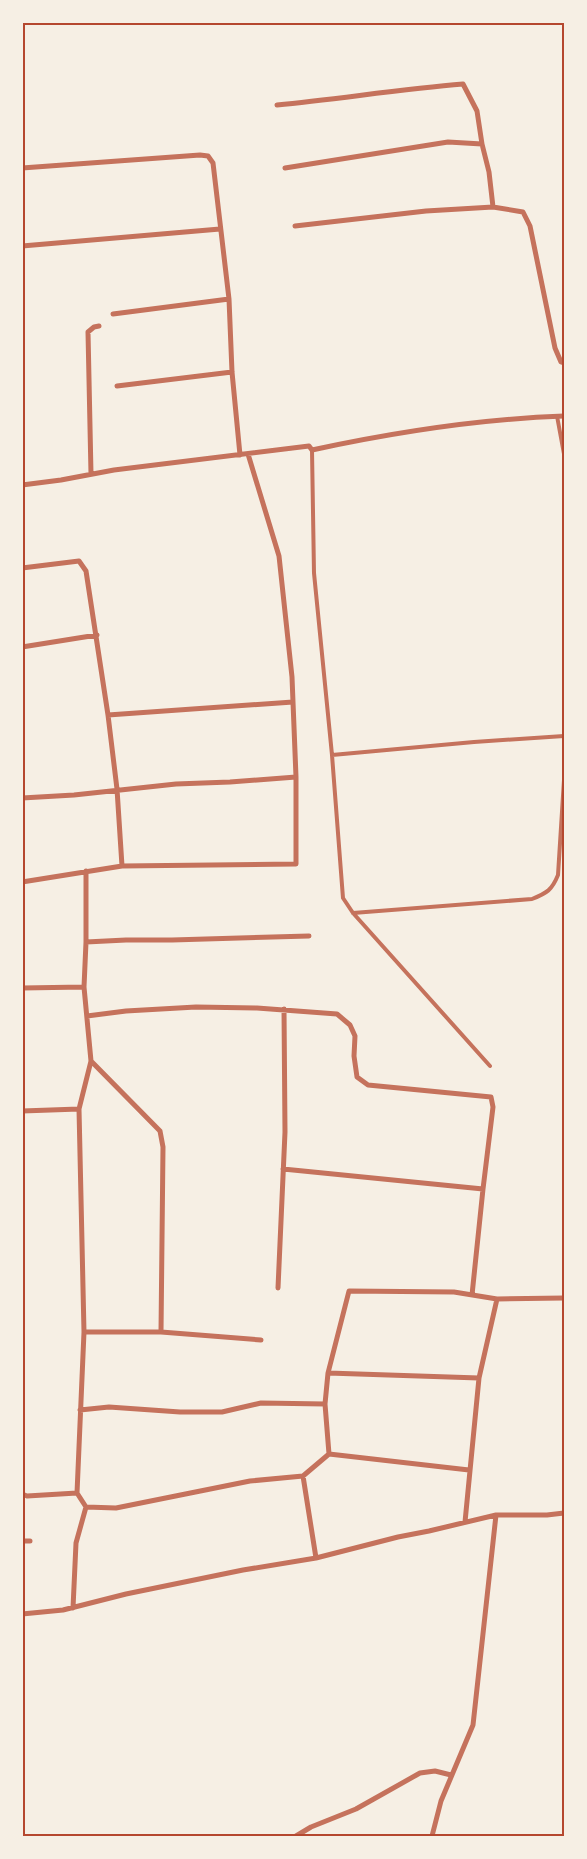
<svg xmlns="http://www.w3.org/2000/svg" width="587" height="1859" viewBox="0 0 587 1859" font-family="'Source Sans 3',sans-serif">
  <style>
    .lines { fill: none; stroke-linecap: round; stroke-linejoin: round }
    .service { stroke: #c5725c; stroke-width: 4 }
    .minor { stroke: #c5725c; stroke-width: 5 }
    .neatline { fill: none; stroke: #b5482f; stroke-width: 2 }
  </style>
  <rect width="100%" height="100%" fill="#f6efe4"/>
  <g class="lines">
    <path class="service" d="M557 416 564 454
      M312 450 314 573 332 755 474 742 564 736
      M332 755 343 898 353 913 490 1066
      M353 913 532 899C547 893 552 890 558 875L564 780"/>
    <path class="minor" d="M277 105C339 99 401 89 463 84L477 111 482 144 489 172 493 207
      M22 168 200 155 208 156 213 163 229 299 232 372 240 455
      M285 168 448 142 482 144
      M295 226 426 211 493 207 523 212 530 226 555 348 561 362 564 363
      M22 246 220 229
      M113 314 229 299
      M117 386 232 372
      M91 474 88 332 94 327 99 326
      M22 485 61 480 114 470 309 446 312 450C395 432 480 419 564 416
      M22 568 79 561 86 571 108 715 117 789 122 866
      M22 647 97 635
      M108 715 293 702
      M22 798 74 795 176 784 230 782 296 777
      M22 882 122 866 296 864V777L292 677 279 556 248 454
      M86 942 126 940H172L309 936
      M22 988 84 987
      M87 1016 126 1011 196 1007 257 1008 337 1014 350 1025 355 1036 354 1056 357 1077 368 1085 491 1097 493 1107 483 1189 472 1295
      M91 1061 160 1131 163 1147 161 1332
      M22 1111 79 1109
      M283 1169 483 1189
      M278 1288 285 1132 284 1009
      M84 1332H161L261 1340
      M328 1373 479 1378
      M80 1410 109 1407 180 1412H222L261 1403 325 1404
      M329 1454 469 1470
      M22 1494 27 1496 77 1493
      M86 1507 116 1508 250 1481 303 1476
      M465 1522 479 1378 497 1299
      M22 1541H30
      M316 1558 303 1476 329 1454 325 1404 328 1373 349 1291 454 1292 497 1299 564 1298
      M73 1608 76 1543 86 1507 77 1493 84 1332 79 1109 91 1061 84 987 86 942V871
      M22 1614 63 1610 126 1594 243 1570 316 1558 398 1537 429 1531 496 1515H547L564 1513
      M296 1836 311 1827 356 1809 420 1773 435 1771 451 1775
      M432 1836 441 1801 473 1725 496 1515"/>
  </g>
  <rect width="587" height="1859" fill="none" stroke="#f6efe4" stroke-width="48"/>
  <rect x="24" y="24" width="539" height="1811" class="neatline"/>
</svg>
